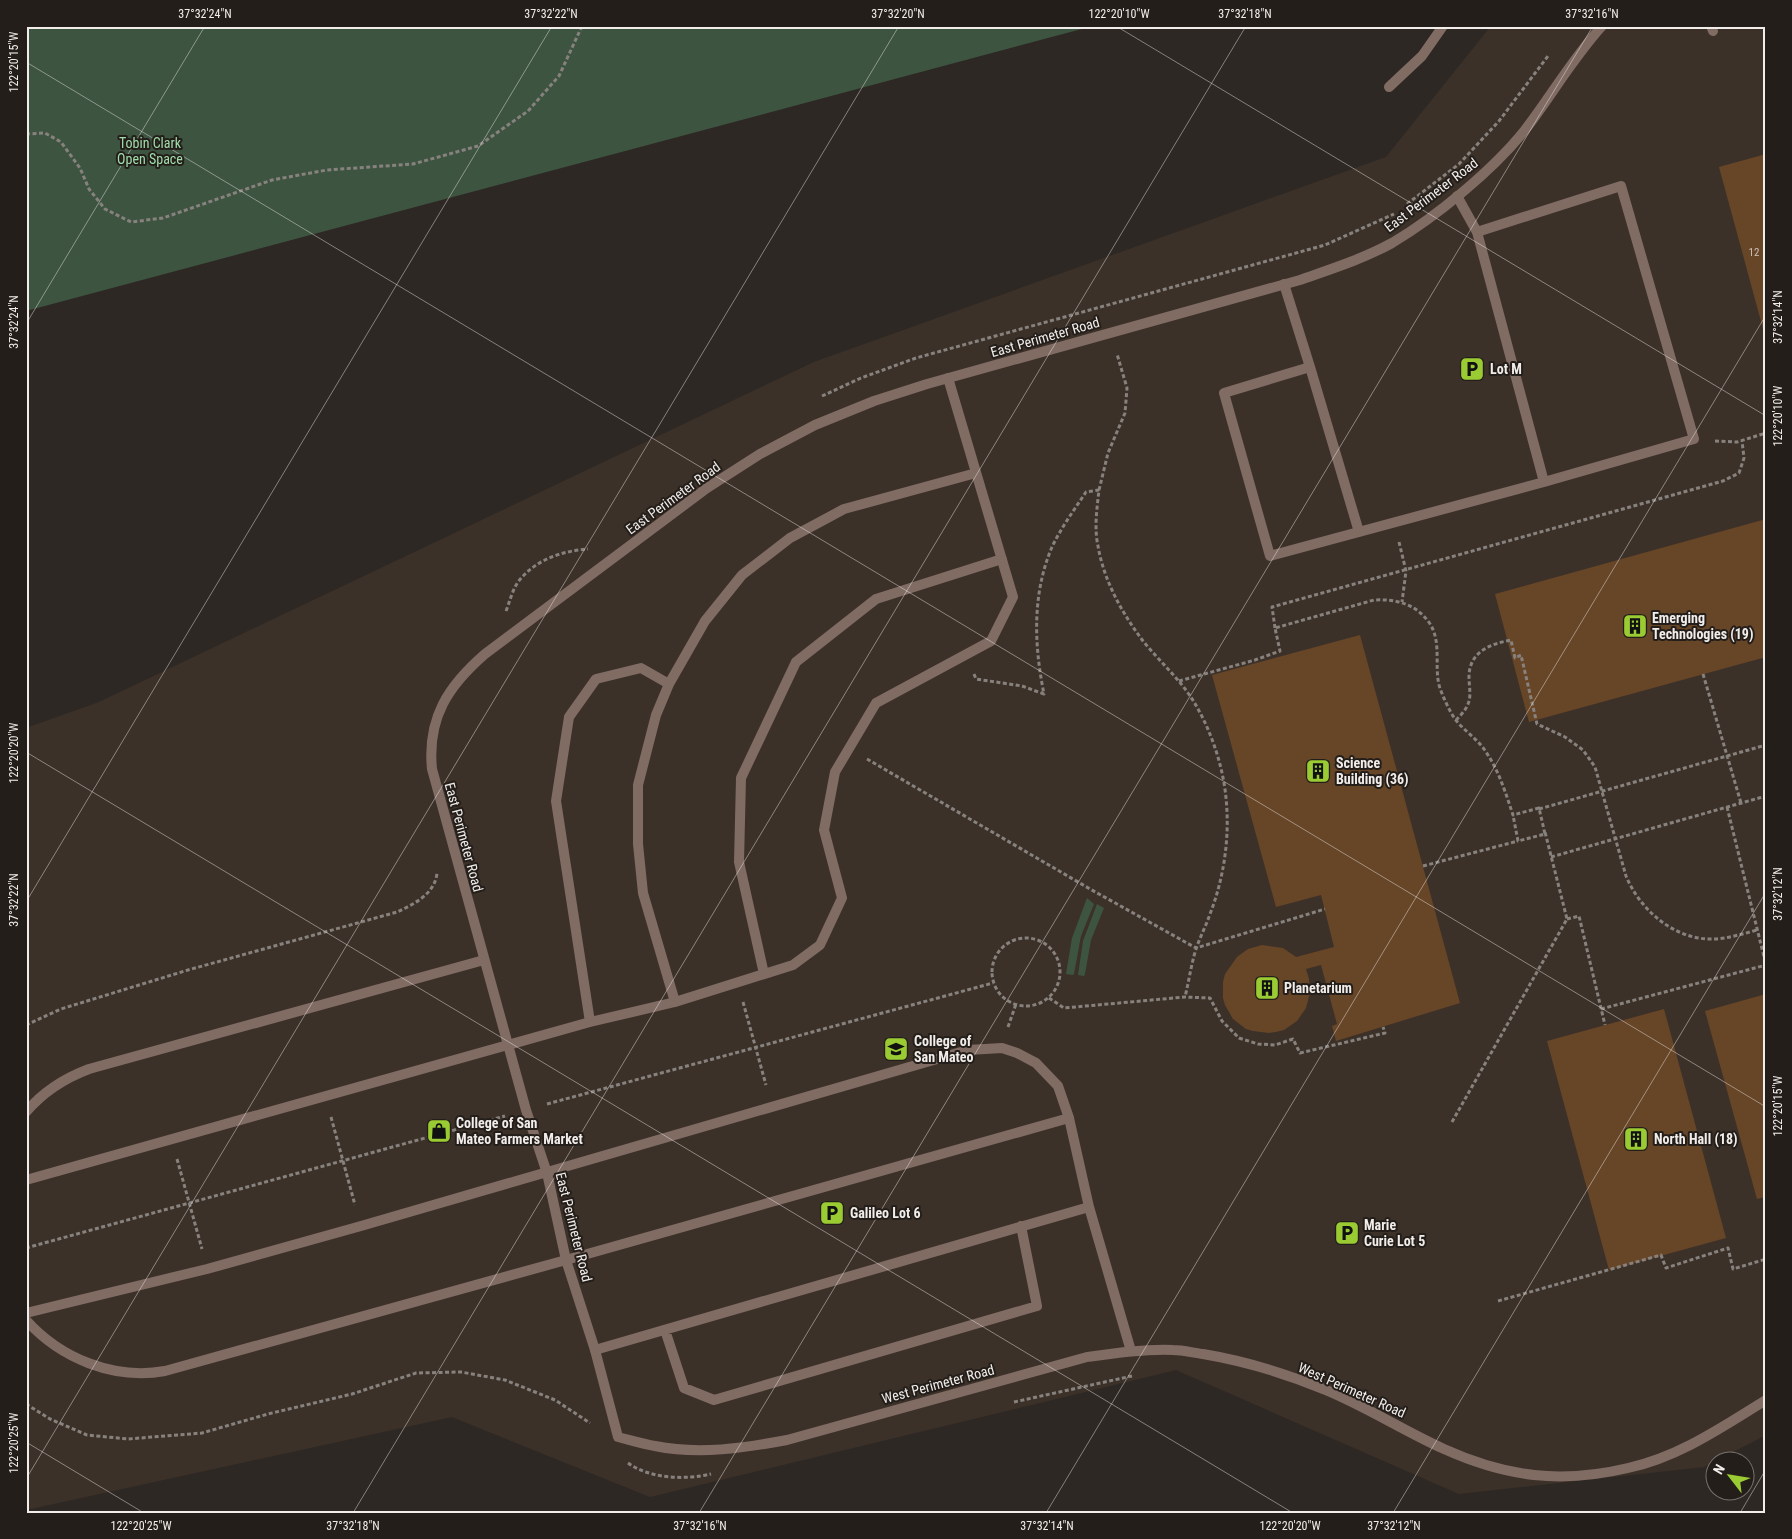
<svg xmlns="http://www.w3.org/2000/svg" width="1792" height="1539" viewBox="0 0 1792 1539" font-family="'Roboto Condensed',sans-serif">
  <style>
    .built { fill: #3c3129 }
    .green { fill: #3d5441 }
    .building { fill: #674527 }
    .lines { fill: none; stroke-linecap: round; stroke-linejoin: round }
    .path { stroke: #87827e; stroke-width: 3; stroke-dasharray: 4 2.5; stroke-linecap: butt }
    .service { stroke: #816c64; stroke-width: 10 }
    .minor { stroke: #816c64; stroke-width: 10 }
    .ticks { fill: none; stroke: #f1edea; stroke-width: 1; stroke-opacity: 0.45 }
    .labels { text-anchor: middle; stroke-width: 4; stroke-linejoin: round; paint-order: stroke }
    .number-label { font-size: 11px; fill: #cec3b9 }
    .park-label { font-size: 14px; fill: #a0deab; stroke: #241e1a }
    .street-label { font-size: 14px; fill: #f1edea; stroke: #241e1a }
    .poi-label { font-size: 14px; font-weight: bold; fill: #f1edea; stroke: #241e1a; text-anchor: start }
    .neatline { fill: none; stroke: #f1edea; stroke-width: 2 }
    .ticks-label { font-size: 12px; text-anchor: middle; fill: #f1edea }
  </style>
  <rect width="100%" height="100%" fill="#2e2824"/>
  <path class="built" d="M1491 26H1766V1435L1704 1467 1459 1494 1176 1370 650 1497 452 1417 26 1510V728L99 702 814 362 1386 157Z"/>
  <path class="green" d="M26 26H1093L26 311Z
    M1087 898 1094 904 1081 936 1074 974 1073 975 1066 974 1072 938Z
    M1097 904 1104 908 1091 940 1085 974 1084 976 1078 975 1083 941Z"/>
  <path class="building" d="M1766 154V336H1765L1719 167Z
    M1766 519V657L1529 722 1495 594Z
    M1360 635 1460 1003 1336 1041 1332 1026 1337 1024 1321 965 1306 969 1309 979 1310 993 1306 1008 1297 1021 1284 1030 1276 1032 1269 1033 1253 1031 1246 1029 1233 1019 1225 1005 1223 998V982L1225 974 1237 957 1248 949 1262 945 1283 948 1296 957 1334 947 1321 895 1276 907 1212 675Z
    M1766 994V1197L1757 1199 1705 1011Z
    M1664 1009 1726 1238 1609 1270 1547 1041Z"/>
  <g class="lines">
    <path class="path" d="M26 134 45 133 61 142 80 168 89 189 105 209 131 222 163 218 272 180 327 170 413 164 478 146 528 111 559 76 582 26
      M1407 204 1459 164 1499 121 1548 56
      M822 396 861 378 916 358 1325 245 1394 214
      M1715 441 1737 442 1766 433
      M1099 490 1108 453 1125 413 1127 388 1117 354
      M1399 542 1406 571 1402 602
      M506 611C510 601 512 591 518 582 535 560 561 551 588 549
      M1275 628 1272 607 1723 481 1739 473 1744 458 1742 441
      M974 674 976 679 1022 686 1044 694C1034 645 1032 594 1052 547 1061 528 1074 510 1086 492L1099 490C1097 508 1094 528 1098 546 1104 581 1122 613 1143 641 1160 662 1180 679 1194 702 1211 730 1223 766 1226 798 1230 837 1224 878 1210 914 1206 926 1200 937 1196 949 1191 965 1189 981 1185 997
      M1703 674 1741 803
      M1179 681 1255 660 1280 651 1275 628 1374 600C1395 599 1414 603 1428 621 1444 642 1432 669 1441 691 1445 701 1449 710 1455 719 1464 731 1478 739 1486 752 1499 771 1506 794 1513 815L1539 808 1545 834 1518 841 1513 815
      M1456 720C1461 715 1467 709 1469 701 1471 694 1469 685 1469 677 1469 652 1490 644 1511 640L1515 658 1521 655 1537 724 1565 737 1583 750 1595 767 1626 876C1640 910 1675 941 1715 939 1729 938 1743 934 1757 930
      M867 759 1090 889 1196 948 1325 909
      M1727 807 1766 965
      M1539 809 1766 745
      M1551 857 1766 796
      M1423 866 1518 841
      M1567 919 1579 916 1605 1025
      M992 972a34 34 0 1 1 68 0a34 34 0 1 1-68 0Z
      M1049 998 1064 1008 1185 997 1210 998 1222 1021 1239 1038 1258 1044 1275 1045 1293 1039 1300 1053 1385 1033 1383 1027
      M743 1002 766 1085
      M1601 1009 1766 965
      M26 1025 61 1009 188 970 397 912C414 904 435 894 437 873
      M1008 1027 1016 1004
      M547 1104 993 983
      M331 1117 355 1205
      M1452 1122 1567 919 1545 832
      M177 1159 202 1249
      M26 1248 505 1116
      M1498 1301 1661 1255 1666 1268 1728 1248 1733 1269 1766 1259
      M1014 1402 1132 1376
      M26 1404 50 1419 87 1435 128 1439 202 1433 268 1414 352 1394 416 1373 461 1372 505 1380 555 1400 590 1423
      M628 1463C650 1479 686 1480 711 1474"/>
    <path class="service" d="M1711 26 1713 31
      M1389 87 1422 56 1443 26
      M1477 232 1544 482
      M1284 284 1310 367 1224 393 1270 556 1544 482 1694 439 1621 186 1477 232 1457 196
      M1310 367 1359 532
      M764 974 739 862 741 778 796 662 876 599 1002 559
      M675 1002 643 893 638 844V785L656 715 669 684 705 621 742 575 790 538 844 509 976 473
      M590 1022 556 801 569 717 596 679 641 668 669 684
      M26 1112C43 1092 65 1078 89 1069L484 960
      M26 1180 590 1022 675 1002 793 965 820 945 842 898 824 830 835 772 876 703 991 641 1013 597 948 378
      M26 1313 207 1269 361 1226 968 1050 1002 1048 1017 1053 1036 1063 1058 1086 1069 1118
      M26 1320C61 1359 114 1380 165 1371L566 1260 1069 1118 1089 1207
      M665 1330 684 1388 714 1400 1037 1306 1021 1226
      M595 1350 1089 1207 1131 1351"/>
    <path class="minor" d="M1602 26C1573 58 1551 96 1525 130 1493 170 1436 217 1392 243 1363 259 1331 269 1300 280L927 384 874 401 815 425 760 454 707 488 485 654C448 686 427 718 432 769L526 1110 547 1173 566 1260 595 1350 618 1437C630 1440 643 1444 655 1446 699 1455 744 1448 787 1440L1087 1357C1116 1353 1144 1349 1173 1350 1183 1350 1194 1353 1203 1354 1245 1361 1287 1374 1326 1390 1367 1407 1404 1431 1444 1449 1506 1477 1561 1484 1628 1468 1679 1457 1722 1427 1766 1400"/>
  </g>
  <path class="ticks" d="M1116 26 1766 416M26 62 1766 1107M26 324 205 26M26 752 1293 1513M26 902 552 26M26 1442 144 1513M26 1479 899 26M353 1513 1246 26M699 1513 1593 26M1046 1513 1766 315M1393 1513 1766 892M1740 1513 1766 1469"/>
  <defs>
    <symbol id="parking-square" viewBox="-11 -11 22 22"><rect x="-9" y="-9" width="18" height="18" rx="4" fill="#9bcb33" stroke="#241e1a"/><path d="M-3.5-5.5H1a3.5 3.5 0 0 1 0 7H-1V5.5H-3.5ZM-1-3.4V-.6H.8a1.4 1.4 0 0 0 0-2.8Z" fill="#111"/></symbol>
    <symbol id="building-square" viewBox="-11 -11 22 22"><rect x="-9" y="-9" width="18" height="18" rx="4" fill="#9bcb33" stroke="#241e1a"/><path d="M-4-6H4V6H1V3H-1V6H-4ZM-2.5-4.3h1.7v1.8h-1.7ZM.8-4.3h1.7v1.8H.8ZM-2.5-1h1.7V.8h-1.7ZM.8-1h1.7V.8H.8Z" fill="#111"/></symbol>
    <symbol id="university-square" viewBox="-11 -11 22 22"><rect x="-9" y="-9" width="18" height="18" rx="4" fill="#9bcb33" stroke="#241e1a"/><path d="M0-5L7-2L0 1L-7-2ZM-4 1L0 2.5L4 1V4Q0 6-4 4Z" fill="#111"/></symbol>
    <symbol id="shop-square" viewBox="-11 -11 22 22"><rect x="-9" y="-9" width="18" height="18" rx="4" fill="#9bcb33" stroke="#241e1a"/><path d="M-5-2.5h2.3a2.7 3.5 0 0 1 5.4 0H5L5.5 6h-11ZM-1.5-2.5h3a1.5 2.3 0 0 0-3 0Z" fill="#111"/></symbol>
  </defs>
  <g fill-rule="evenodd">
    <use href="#parking-square" x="1458" y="355" width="28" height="28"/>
    <use href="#building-square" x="1621" y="612" width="28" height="28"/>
    <use href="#building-square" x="1304" y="757" width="28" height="28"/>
    <use href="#building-square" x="1253" y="974" width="28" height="28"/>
    <use href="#university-square" x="882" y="1035" width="28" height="28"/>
    <use href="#shop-square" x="425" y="1117" width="28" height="28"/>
    <use href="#building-square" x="1622" y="1125" width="28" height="28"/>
    <use href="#parking-square" x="818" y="1199" width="28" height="28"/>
    <use href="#parking-square" x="1333" y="1219" width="28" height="28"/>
  </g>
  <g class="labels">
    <g class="number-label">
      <text x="1754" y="256">12</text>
    </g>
    <g class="park-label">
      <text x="150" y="148">Tobin Clark<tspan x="150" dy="16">Open Space</tspan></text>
    </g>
    <g class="street-label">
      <text transform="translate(1431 195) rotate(-37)" y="5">East Perimeter Road</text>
      <text transform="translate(1045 337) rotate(-16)" y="5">East Perimeter Road</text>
      <text transform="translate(673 498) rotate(-36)" y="5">East Perimeter Road</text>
      <text transform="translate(464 837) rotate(75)" y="5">East Perimeter Road</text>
      <text transform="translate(574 1227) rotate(76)" y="5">East Perimeter Road</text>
      <text transform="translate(938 1384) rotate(-15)" y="5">West Perimeter Road</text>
      <text transform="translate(1352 1390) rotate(24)" y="5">West Perimeter Road</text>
    </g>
    <g class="poi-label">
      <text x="1490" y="374">Lot M</text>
      <text x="1652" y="623">Emerging<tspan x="1652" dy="16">Technologies (19)</tspan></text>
      <text x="1336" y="768">Science<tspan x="1336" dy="16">Building (36)</tspan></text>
      <text x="1284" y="993">Planetarium</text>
      <text x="914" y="1046">College of<tspan x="914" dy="16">San Mateo</tspan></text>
      <text x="456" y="1128">College of San<tspan x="456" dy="16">Mateo Farmers Market</tspan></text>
      <text x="1654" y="1144">North Hall (18)</text>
      <text x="850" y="1218">Galileo Lot 6</text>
      <text x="1364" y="1230">Marie<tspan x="1364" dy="16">Curie Lot 5</tspan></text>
    </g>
  </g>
  <rect width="1792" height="1539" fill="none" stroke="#241e1a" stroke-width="55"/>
  <g transform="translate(1730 1476) rotate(301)"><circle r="24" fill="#241e1a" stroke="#76716d"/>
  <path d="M0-4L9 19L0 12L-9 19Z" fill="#9bcb33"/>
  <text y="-8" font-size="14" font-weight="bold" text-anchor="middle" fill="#f1edea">N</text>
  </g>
  <rect x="28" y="28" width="1736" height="1484" class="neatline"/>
  <g class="ticks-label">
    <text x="205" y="18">37°32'24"N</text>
    <text x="551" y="18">37°32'22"N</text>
    <text x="898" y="18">37°32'20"N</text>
    <text x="1119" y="18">122°20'10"W</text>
    <text x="1245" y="18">37°32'18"N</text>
    <text x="1592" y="18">37°32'16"N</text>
    <text transform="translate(14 62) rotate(-90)" y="4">122°20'15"W</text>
    <text transform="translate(1778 317) rotate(-90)" y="4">37°32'14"N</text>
    <text transform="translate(14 322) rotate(-90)" y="4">37°32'24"N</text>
    <text transform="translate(1778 416) rotate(-90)" y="4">122°20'10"W</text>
    <text transform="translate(14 753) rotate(-90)" y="4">122°20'20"W</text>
    <text transform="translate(1778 894) rotate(-90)" y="4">37°32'12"N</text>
    <text transform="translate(14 900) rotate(-90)" y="4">37°32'22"N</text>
    <text transform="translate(1778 1106) rotate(-90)" y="4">122°20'15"W</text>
    <text transform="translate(14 1443) rotate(-90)" y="4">122°20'25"W</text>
    <text x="141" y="1530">122°20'25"W</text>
    <text x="353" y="1530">37°32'18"N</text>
    <text x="700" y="1530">37°32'16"N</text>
    <text x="1047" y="1530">37°32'14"N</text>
    <text x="1290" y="1530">122°20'20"W</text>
    <text x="1394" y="1530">37°32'12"N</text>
  </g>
</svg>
